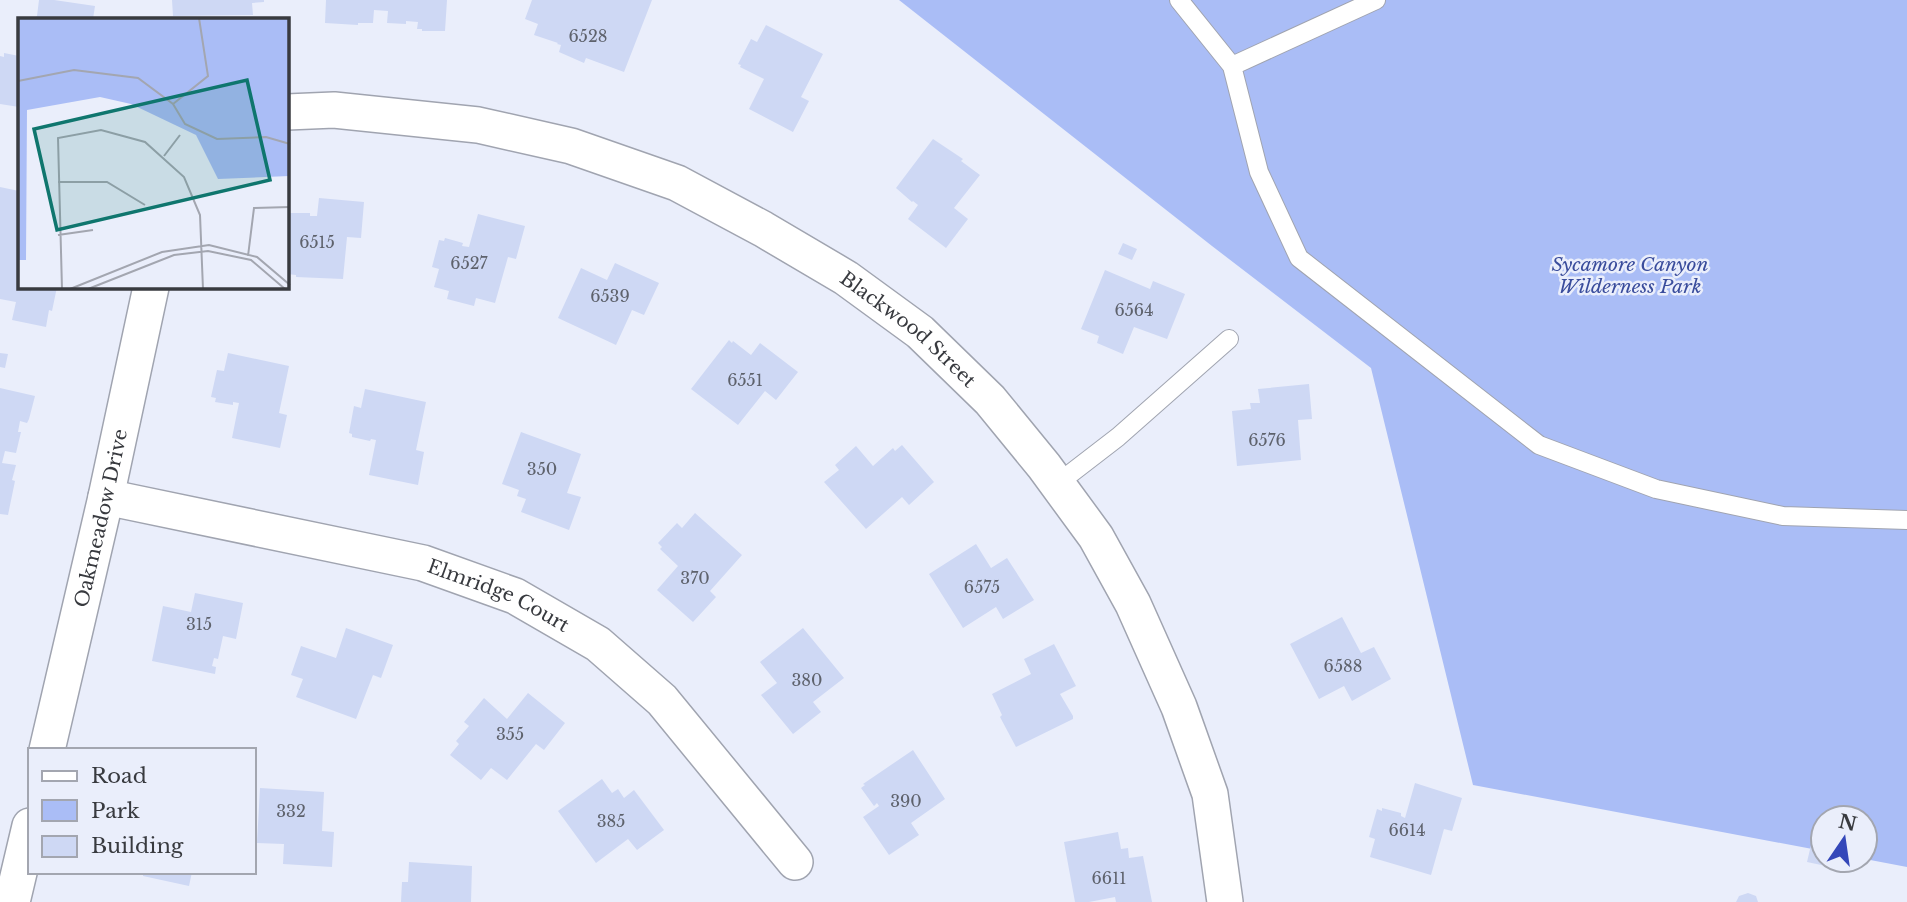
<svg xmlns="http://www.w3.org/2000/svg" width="1907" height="902" viewBox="0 0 1907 902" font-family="'Libre Baskerville',serif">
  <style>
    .green { fill: #aabdf6 }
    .building { fill: #ced8f4 }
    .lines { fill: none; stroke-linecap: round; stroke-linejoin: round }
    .lane-casing { stroke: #a0a4b0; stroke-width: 20 }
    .street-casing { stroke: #a0a4b0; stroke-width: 38 }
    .lane { stroke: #fff; stroke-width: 18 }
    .street { stroke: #fff; stroke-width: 35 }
    .labels { text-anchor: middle; stroke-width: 5; stroke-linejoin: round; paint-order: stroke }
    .number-label { font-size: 16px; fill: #5e626c }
    .park-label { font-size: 19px; font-style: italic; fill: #394c9c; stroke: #eaeefb }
    .street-label { font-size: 19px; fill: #383a3f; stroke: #eaeefb }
    .inset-road { fill: none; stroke: #a3a6b0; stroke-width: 2 }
    .view { fill: #0f766e; fill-opacity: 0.15; stroke: #0f766e; stroke-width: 3.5 }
    .inset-edge { fill: none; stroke: #383a3f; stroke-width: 3.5 }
  </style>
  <rect width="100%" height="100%" fill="#eaeefb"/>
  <path class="green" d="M899 0H1907V867L1865 859V818H1823V851L1473 785 1371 368 1212 246Z"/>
  <path class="building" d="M39 0H54L95 6 93 19H33L37 16Z
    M172 0H264V2L252 3 253 15 173 16Z
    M326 0H447L445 31H422V29H417L418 22 406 21V24L387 23 388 11 374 10 373 23H358V25L325 23Z
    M532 0H652L624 72 586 58 584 63 559 52 561 45 557 44 558 43 534 35 538 24 525 19Z
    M766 25 823 54 801 97 809 101 793 132 749 109 764 79 740 67 741 65 738 64 751 39 757 42Z
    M4 53 19 56V107L0 104V56L4 57Z
    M933 139 963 159 961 161 980 175 954 208 968 219 946 248 908 219 918 205 913 201 912 202 896 188Z
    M0 187 19 191V287H57L52 311 49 310 46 327 12 320 16 302 0 299Z
    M319 198 364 202 361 238 347 237 343 279 296 277V275L287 274 289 213H310V216H317Z
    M478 214 525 226 516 259 508 257 495 303 476 298 474 306 447 299 449 291 434 287 439 269 432 267 439 240 444 241 445 238 463 243 462 246 469 247Z
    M1123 243 1137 249 1132 260 1118 254Z
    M615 263 659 283 644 315 632 310 616 345 558 318 581 268 607 280Z
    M1105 270 1150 289 1153 281 1185 294 1167 339 1134 327 1123 354 1097 343 1099 336 1081 329Z
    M729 340 732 343 733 341 751 355 760 343 798 372 776 400 765 391 738 425 691 389Z
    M0 353 8 354 5 368 0 367Z
    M228 353 289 366 279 413 287 415 280 448 232 438 239 403 233 402V405L215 402 216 398 211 397 217 370 224 371Z
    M1309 384 1312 419 1298 420 1301 460 1237 466 1232 411 1251 409 1250 403H1260L1258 389Z
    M0 388 35 396 29 419 27 423 20 421 18 432H21L16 453 5 451 2 463 16 465 12 480 15 481 8 515 0 514Z
    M365 389 426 402 416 450 424 452 418 485 369 475 376 440 371 439 370 441 352 437V434L349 433 354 406 361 408Z
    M521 432 581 454 567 493 581 497 569 530 521 512 526 499 517 496 519 490 502 484Z
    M902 445 934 482 909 505 902 497 866 529 824 482 839 470 835 465 856 446 873 466 893 448 895 451Z
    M695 513 742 555 710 591 716 597 693 622 657 590 678 566 660 549 662 547 658 543 677 523 682 528Z
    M976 544 991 568 1007 558 1034 600 1003 619 996 607 963 628 929 574Z
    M195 593 243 603 236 639 223 636 218 659 214 658 212 666 216 667 215 674 152 661 163 606 191 612Z
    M1342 617 1361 653 1374 647 1391 679 1352 701 1344 686 1319 699 1290 644Z
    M346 628 393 645 381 678 373 675 356 719 296 697 303 679 291 675 301 646 336 658Z
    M803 628 844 678 813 702 821 712 793 734 761 695 777 683 760 662Z
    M1054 644 1076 686 1060 694 1073 716V719L1016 747 1000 717 1002 715 992 694 1031 674 1024 659Z
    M528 693 565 723 544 750 536 744 507 780 491 768 481 780 450 755 459 744 456 741 469 726 464 722 484 698 507 719Z
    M913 750 945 799 911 823 919 835 889 855 863 817 879 806 877 803 874 806 861 788 865 785 863 784Z
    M602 779 612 793 618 789 624 798 634 790 664 830 637 850 628 839 596 863 558 811Z
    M1415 783 1462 798 1452 831 1444 829 1431 875 1370 857 1375 839 1369 837 1377 809 1382 811V808L1401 813V816L1405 818Z
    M260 788 324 792 322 831 334 832 332 867 283 864 284 844 257 843Z
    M1815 828 1823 830V860H1827L1826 866 1807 862Z
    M1118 832 1121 849 1128 848 1129 858 1143 856 1152 902H1116L1115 897 1089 902H1075L1064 842Z
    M409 862 472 866 471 902H401L402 882H408Z
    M143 872H192L189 886 143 876Z
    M1748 893 1756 896 1758 902H1736L1739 896Z"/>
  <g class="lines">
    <defs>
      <path id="lane" d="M1179 0 1232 66 1259 172 1299 258 1539 445 1656 489 1783 516 1907 520
        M1232 66 1376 0
        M1057 484 1118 437 1229 339"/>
      <g id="street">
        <path id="s1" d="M287 112 334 110 478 125 571 146 677 183 763 229 846 278 920 332 990 400 1044 466 1096 537 1133 604 1179 707 1210 794 1225 902"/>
        <path id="s2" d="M106 497 423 563 515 596 598 644 662 700 795 862"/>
        <path id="s3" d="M47 750 106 497 151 287"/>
        <path d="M12 902 30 826"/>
      </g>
    </defs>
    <use href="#lane" class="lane-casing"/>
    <use href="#street" class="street-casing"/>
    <use href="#lane" class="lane"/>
    <use href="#street" class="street"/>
  </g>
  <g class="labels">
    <g class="number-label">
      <text x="588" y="42">6528</text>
      <text x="317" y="248">6515</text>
      <text x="469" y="269">6527</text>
      <text x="610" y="302">6539</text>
      <text x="1134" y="316">6564</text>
      <text x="745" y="386">6551</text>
      <text x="1267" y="446">6576</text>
      <text x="542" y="475">350</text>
      <text x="695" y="584">370</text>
      <text x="982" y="593">6575</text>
      <text x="199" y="630">315</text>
      <text x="1343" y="672">6588</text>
      <text x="807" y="686">380</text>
      <text x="510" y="740">355</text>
      <text x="906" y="807">390</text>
      <text x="291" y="817">332</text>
      <text x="611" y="827">385</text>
      <text x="1407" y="836">6614</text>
      <text x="1109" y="884">6611</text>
    </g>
    <g class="park-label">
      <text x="1630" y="271">Sycamore Canyon<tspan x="1630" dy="22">Wilderness Park</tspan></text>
    </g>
    <g class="street-label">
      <text dy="7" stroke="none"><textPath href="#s1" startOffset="674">Blackwood Street</textPath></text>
      <text dy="7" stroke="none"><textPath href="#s3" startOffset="238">Oakmeadow Drive</textPath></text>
      <text dy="7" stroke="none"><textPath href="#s2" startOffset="406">Elmridge Court</textPath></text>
    </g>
  </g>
  <g transform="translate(18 18)">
    <rect width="271" height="271" fill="#eaeefb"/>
    <path d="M0 0H271V158L200 161 178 117 113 86 82 79 9 92 8 242H0Z" fill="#aabdf6"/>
    <path class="inset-road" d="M0 63 56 52 120 60 155 86 167 106 199 121 248 119 272 126M155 86 190 58 181 0M146 138 162 117M40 164H89L127 187M40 217 75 212M230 238 236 190 272 189M44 271 40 120 83 112 127 124 166 159 182 197 185 271M52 271 144 234 191 227 239 239 272 267M70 271 156 237 190 233 233 242 267 271"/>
    <path class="view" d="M229 62 252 162 39 212 16 111Z"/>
    <rect width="271" height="271" class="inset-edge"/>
  </g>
  <rect x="28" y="748" width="228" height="126" fill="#eaeefb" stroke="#a3a6b0" stroke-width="2"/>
  <rect x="42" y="771" width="35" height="10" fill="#ffffff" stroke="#a3a6b0" stroke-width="2"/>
  <text x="91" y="783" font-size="21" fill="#383a3f">Road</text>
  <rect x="42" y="800" width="35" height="21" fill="#aabdf6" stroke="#a3a6b0" stroke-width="2"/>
  <text x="91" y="818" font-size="21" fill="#383a3f">Park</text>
  <rect x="42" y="836" width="35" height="21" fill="#ced8f4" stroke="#a3a6b0" stroke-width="2"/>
  <text x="91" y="853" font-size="21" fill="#383a3f">Building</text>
  <g transform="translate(1844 839) rotate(13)"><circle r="33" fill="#eaeefb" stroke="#a3a6b0" stroke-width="2"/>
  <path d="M0-5L12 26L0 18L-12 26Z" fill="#3447b9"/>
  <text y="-10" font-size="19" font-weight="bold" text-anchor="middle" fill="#383a3f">N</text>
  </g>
</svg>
